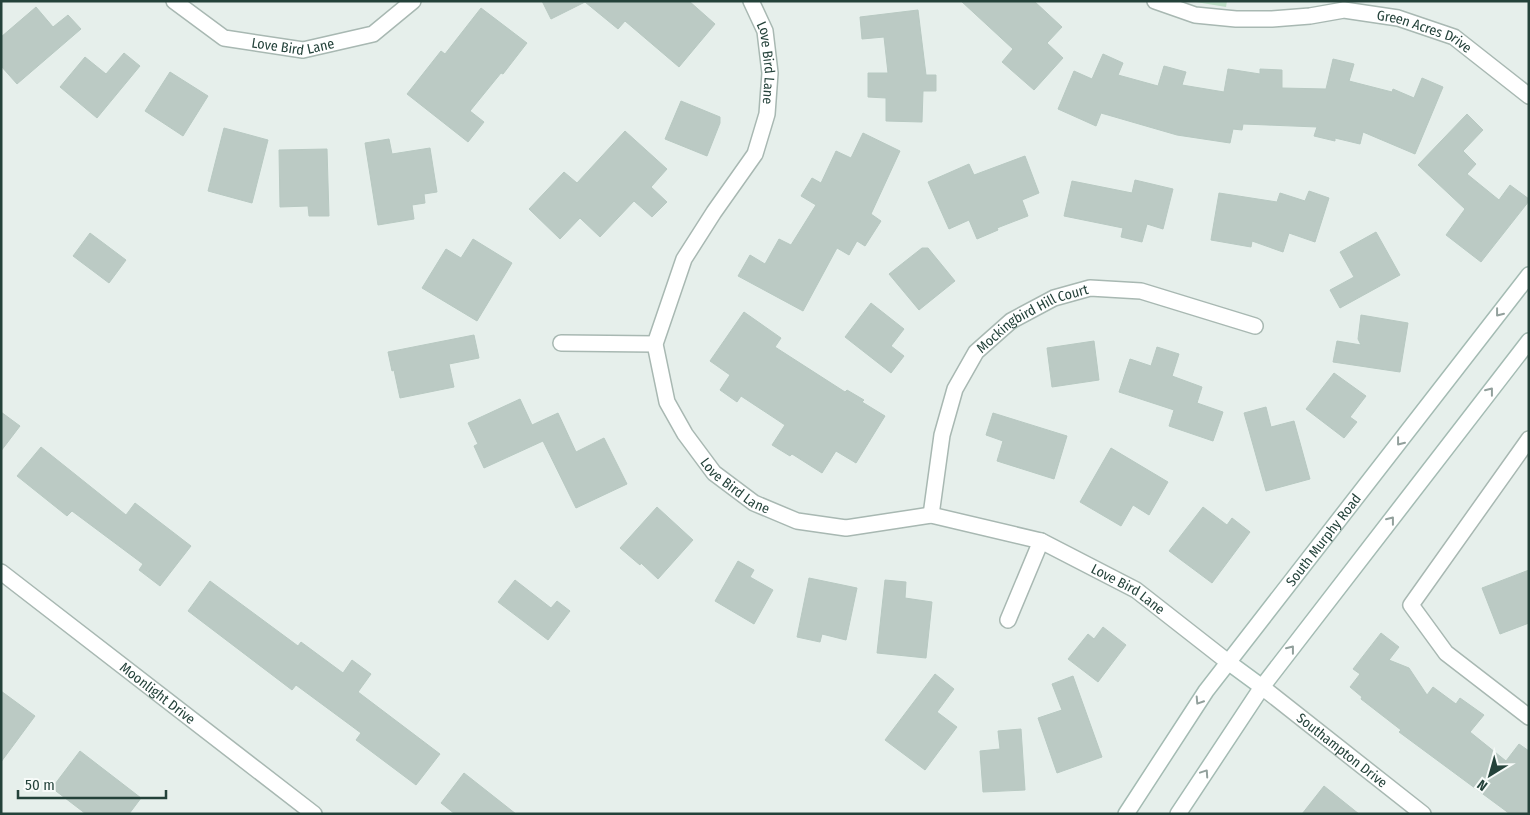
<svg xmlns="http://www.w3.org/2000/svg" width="1530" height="815" viewBox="0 0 1530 815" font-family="'Fira Sans Condensed',sans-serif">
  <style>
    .green { fill: #bfe0c8 }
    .building { fill: #bbcac4; stroke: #b8c9c2 }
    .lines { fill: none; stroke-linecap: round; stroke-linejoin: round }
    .street-casing { stroke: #a8b8b2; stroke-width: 18 }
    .secondary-casing { stroke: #a4bbb3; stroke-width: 18 }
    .street { stroke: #fff; stroke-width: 15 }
    .secondary { stroke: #fff; stroke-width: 15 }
    .oneway { stroke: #92a09c }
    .labels { text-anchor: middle; stroke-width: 4; stroke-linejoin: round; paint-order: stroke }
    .street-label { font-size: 14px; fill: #24423a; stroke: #f7fbf9 }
  </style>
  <rect width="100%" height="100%" fill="#e6efeb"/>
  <path class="green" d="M1190 1H1227L1226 7Z"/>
  <path class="building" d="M542 1H689L715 24 679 67 625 21 618 29 585 2 551 19Z
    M961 1H1034L1062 27 1047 43 1063 58 1034 90 1002 62 1013 49Z
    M36 7 53 27 68 15 81 29 17 84 1 66V37Z
    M481 8 527 43 503 74 501 73 470 111 484 122 468 142 407 94 441 51 445 54Z
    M918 10 926 75H936V91H923L922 122 886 121V98L868 97V73H888L884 37 862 39 860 17Z
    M124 53 140 66 97 118 60 87 85 57 106 74Z
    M1103 54 1123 63 1118 75 1158 86 1164 66 1186 72 1182 85 1224 92 1228 69 1260 74V69L1282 70V88L1326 89 1333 59 1354 64 1349 81 1392 92 1393 89 1414 98 1422 78 1443 87 1415 154 1363 132 1360 144 1335 138V141L1314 136 1317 127 1243 124 1242 130 1233 129 1230 143 1177 135 1101 113 1096 126 1058 109 1074 71 1092 79Z
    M170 72 208 96 183 136 145 111Z
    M681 101 720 117V123L707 156 665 139Z
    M1467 114 1483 130 1463 151 1476 164 1467 174 1499 200 1510 185 1529 199V201L1481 262 1446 235 1465 209 1418 165Z
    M224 128 268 140 252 203 208 191Z
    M625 131 667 169 651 187 667 202 652 217 634 201 600 237 580 218 560 239 529 209 564 172 577 183Z
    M863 133 900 151 871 214 881 221 865 246 857 241 849 255 837 248 803 311 738 276 750 255 765 264 779 239 791 245 816 205 801 196 812 178 821 183 836 151 851 158Z
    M389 139 392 154 430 148 437 192 424 194 425 203 412 205 414 219 378 225 365 143Z
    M327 149 329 216H309L308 206 280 207 279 150Z
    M1025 156 1039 193 1022 200 1028 216 997 228 998 230 977 239 969 220 949 229 928 182 969 164 974 175Z
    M1135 180 1173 189 1163 229 1147 224 1142 242 1121 237 1123 228 1064 216 1072 181 1132 193Z
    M1309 191 1329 198 1315 242 1289 233 1283 252 1252 241 1251 247 1211 240 1219 193 1277 202 1280 193 1305 201Z
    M1376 232 1400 275 1340 308 1330 290 1354 277 1340 252Z
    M90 233 126 260 109 283 73 256Z
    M473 239 512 263 477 321 422 288 446 249 461 258Z
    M922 248H928L955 281 919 310 889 274Z
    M871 303 904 329 891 346 904 356 891 373 845 337Z
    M744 312 781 338 775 347 845 392 847 390 864 400 862 402 885 416 856 463 836 451 822 473 792 454 790 456 772 445 785 425 741 396 737 402 720 390 730 375 710 361Z
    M1361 315 1408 323 1400 372 1333 362 1337 341 1361 345 1358 339Z
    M474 335 479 358 449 364 454 387 400 398 394 370 392 371 388 352Z
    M1094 341 1099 380 1052 387 1047 348Z
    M1157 347 1179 354 1172 376 1202 387 1197 403 1223 412 1213 441 1169 426 1174 410 1119 392 1130 359 1151 366Z
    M1334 373 1366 396 1350 417 1357 422 1344 438 1306 409Z
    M520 399 532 425 558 413 576 452 604 438 627 484 576 508 543 441 484 468 474 446 478 444 468 423Z
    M1266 407 1271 427 1294 421 1310 479 1266 491 1244 413Z
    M1 412 20 426 1 451Z
    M993 413 1067 436 1054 479 997 461 1003 441 986 435Z
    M41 447 126 515 135 503 191 546 160 586 139 570 143 564 72 511 67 516 17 476Z
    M1111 448 1168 482 1149 515 1133 505 1121 526 1080 502Z
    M657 507 693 540 658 579 641 563 640 565 620 548Z
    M1203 507 1227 525 1232 518 1250 532 1212 583 1169 551Z
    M738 561 754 570 750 577 773 590 754 624 715 601Z
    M1529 570V623L1500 634 1482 588Z
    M809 578 857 588 846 640 822 634 820 642 797 637Z
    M515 580 551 608 557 601 570 611 548 640 498 602Z
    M885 580 906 582 905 598 932 602 926 658 877 653Z
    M210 581 298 646 301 642 343 673 352 660 371 674 358 692 440 754 416 785 356 740 361 733 296 685 292 690 188 611Z
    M1103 627 1126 645 1098 682 1068 659 1088 634 1094 639Z
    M1381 633 1399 647 1389 660 1409 668 1427 695 1433 687 1456 704 1460 698 1484 715 1470 732 1506 761 1519 744 1529 751V814H1510L1399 732 1401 730 1361 699 1362 697 1350 687 1360 674 1353 669Z
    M935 674 954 689 937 712 957 727 925 770 885 740Z
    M1073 676 1102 757 1057 773 1038 718 1062 710 1052 684Z
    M1 691 35 716 1 762Z
    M1021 729 1025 790 983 792 980 751 1000 749 998 731Z
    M80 751 141 798 129 814H86L52 788Z
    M464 773 516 814H455L441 803Z
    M1324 786 1359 814H1302Z"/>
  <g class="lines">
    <defs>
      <g id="street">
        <path id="s1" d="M174 1 224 38 303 50 373 34 413 1"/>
        <path id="s2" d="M751 1 765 31 770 73 767 114 755 154 714 212 684 259 655 344 667 402 685 434 714 473 754 503 797 521 846 528 931 515 1041 541 1136 590 1228 662"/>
        <path id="s3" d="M1155 1 1195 15 1236 19H1272L1310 16 1344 10 1398 18 1454 37 1529 96"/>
        <path d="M561 343 655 344"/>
        <path d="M1529 439 1411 605 1446 653 1529 717"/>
        <path id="s4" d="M931 515 942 435 955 389 976 352 1011 321 1054 298 1090 288 1141 291 1255 326"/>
        <path id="s5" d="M1 572 314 814"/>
        <path d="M1008 620 1041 541"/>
        <path id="s6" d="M1262 687 1423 814"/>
      </g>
      <g id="secondary">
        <path d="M1228 662 1262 687"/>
        <path id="s7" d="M1126 814 1206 691 1529 275"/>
        <path d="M1178 814 1262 687 1529 341"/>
      </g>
    </defs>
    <use href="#street" class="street-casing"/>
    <use href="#secondary" class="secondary-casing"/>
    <use href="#street" class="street"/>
    <use href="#secondary" class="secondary"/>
  </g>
  <defs><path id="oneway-chevron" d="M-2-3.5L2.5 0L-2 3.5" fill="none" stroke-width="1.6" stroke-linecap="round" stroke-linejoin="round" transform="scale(1.25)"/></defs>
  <g class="oneway">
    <use href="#oneway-chevron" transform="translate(1499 313) rotate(128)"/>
    <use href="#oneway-chevron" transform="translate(1490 391) rotate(-52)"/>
    <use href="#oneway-chevron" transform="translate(1400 442) rotate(128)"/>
    <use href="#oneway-chevron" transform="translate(1391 520) rotate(-52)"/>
    <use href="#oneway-chevron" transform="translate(1291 649) rotate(-52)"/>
    <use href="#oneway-chevron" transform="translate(1199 701) rotate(123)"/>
    <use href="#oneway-chevron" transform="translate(1205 773) rotate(-56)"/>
  </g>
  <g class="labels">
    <g class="street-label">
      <text dy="5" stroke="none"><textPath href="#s3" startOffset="276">Green Acres Drive</textPath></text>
      <text dy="5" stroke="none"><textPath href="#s1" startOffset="132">Love Bird Lane</textPath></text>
      <text dy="5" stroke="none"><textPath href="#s2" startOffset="65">Love Bird Lane</textPath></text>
      <text dy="5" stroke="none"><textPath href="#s4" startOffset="238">Mockingbird Hill Court</textPath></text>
      <text dy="5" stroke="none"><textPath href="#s2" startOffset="544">Love Bird Lane</textPath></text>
      <text dy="5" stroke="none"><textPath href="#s7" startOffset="338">South Murphy Road</textPath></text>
      <text dy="5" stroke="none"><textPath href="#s2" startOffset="964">Love Bird Lane</textPath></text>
      <text dy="5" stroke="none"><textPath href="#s5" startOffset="198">Moonlight Drive</textPath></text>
      <text dy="5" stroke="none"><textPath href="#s6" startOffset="102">Southampton Drive</textPath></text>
    </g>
  </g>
  <rect width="1530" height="815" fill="none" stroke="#24423a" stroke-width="5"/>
  <g transform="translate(1490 775) rotate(217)" stroke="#f7fbf9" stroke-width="4" paint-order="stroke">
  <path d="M0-4L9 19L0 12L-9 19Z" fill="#24423a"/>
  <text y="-8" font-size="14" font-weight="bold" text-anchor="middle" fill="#24423a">N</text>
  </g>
  <path d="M18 790v8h148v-8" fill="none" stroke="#24423a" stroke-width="2.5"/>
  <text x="25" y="790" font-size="15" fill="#24423a" stroke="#f7fbf9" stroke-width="4" paint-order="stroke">50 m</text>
</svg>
